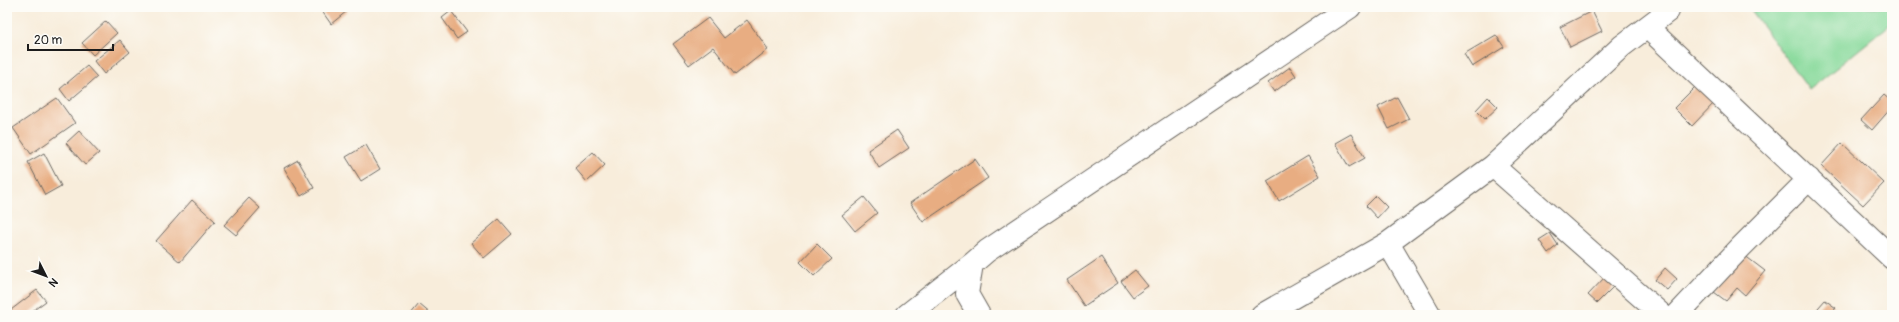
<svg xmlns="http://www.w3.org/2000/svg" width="1899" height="322" viewBox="0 0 1899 322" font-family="Pangolin,sans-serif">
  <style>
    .green { fill: #86d99a; stroke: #517a5b }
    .building { fill: #e8ad82 }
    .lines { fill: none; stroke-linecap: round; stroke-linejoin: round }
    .minor-casing { stroke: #69655f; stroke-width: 24 }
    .minor { stroke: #fff; stroke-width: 22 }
  </style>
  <rect width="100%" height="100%" fill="#fdfcf7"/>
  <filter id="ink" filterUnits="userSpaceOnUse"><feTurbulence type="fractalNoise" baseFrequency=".025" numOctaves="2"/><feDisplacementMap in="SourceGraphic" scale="8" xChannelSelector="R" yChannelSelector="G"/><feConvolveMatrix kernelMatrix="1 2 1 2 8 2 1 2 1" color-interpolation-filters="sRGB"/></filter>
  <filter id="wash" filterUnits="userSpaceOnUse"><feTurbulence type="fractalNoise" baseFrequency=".012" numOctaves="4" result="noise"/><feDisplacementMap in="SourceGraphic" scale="16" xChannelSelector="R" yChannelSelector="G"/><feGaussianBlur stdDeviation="0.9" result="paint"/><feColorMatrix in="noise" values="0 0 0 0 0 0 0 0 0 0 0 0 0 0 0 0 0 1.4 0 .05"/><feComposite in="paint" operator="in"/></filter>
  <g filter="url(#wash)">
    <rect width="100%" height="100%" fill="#f8eddb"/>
    <path class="green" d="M1749 7H1892V23L1809 90Z"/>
    <g id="blocks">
      <path class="building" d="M319 7H344L347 11 331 24Z
        M451 11 467 32 457 39 442 18Z
        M1592 11 1602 31 1570 47 1560 27Z
        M708 18 724 38 747 20 768 49 735 75 713 47 689 65 673 44Z
        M106 21 117 33 93 55 82 43Z
        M1496 35 1504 47 1472 67 1464 54Z
        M120 40 130 52 104 74 94 61Z
        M87 66 97 77 69 101 60 89Z
        M1290 67 1296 76 1274 92 1268 83Z
        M1698 84 1716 101 1692 126 1674 108Z
        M1884 95 1892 102V107L1872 130 1861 120Z
        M1397 97 1409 119 1389 129 1378 107Z
        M1488 97 1498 107 1485 119 1476 110Z
        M57 98 75 123 31 154 13 128Z
        M897 130 909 148 879 168 868 150Z
        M79 131 99 153 85 165 66 143Z
        M1351 134 1365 158 1349 167 1335 143Z
        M1842 143 1884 183 1863 205 1821 166Z
        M366 145 380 169 361 181 346 157Z
        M593 152 605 165 587 182 575 168Z
        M44 153 61 186 45 195 28 162Z
        M1308 156 1320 176 1279 201 1267 181Z
        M975 159 988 178 923 222 910 203Z
        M298 160 314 188 301 196 284 168Z
        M1376 196 1387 207 1377 218 1366 206Z
        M864 197 877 213 855 231 842 215Z
        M249 198 260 208 236 235 224 225Z
        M192 200 215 221 180 262 156 241Z
        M499 219 512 234 484 258 471 243Z
        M1550 233 1558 245 1548 253 1539 240Z
        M817 244 832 259 814 276 800 262Z
        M1744 255 1765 271 1745 295 1737 288 1726 301 1714 292Z
        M1101 257 1118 283 1084 306 1067 280Z
        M1665 268 1677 279 1667 290 1655 280Z
        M1135 270 1148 286 1133 297 1121 281Z
        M1605 277 1614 286 1597 303 1588 295Z
        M37 290 46 301 27 315H7V313Z
        M1825 300 1836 308 1830 315H1812Z
        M419 304 432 315H410Z"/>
    </g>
  </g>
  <g filter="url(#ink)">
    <use href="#blocks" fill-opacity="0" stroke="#69655f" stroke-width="1"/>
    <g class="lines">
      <defs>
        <path id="minor" d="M1647 27 1892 258
          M1493 166 1662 315
          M1388 243 1430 315
          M907 315 972 264
          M979 315 967 294 972 264 987 251 1350 7
          M1262 315 1388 243 1493 166 1622 46 1668 11
          M1677 315 1741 247 1809 179"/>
      </defs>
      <use href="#minor" class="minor-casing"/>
      <use href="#minor" class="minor"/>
    </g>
  </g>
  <rect width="1899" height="322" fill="none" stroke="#fdfcf7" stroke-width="24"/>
  <g transform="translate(46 276) rotate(132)" stroke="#fdfcf7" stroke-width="3" paint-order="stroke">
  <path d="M0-3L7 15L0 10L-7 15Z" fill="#1c1c1c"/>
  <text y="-6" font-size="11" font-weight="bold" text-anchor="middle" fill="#1c1c1c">N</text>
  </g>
  <path d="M28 44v6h85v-6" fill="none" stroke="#1c1c1c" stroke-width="2"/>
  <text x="34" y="44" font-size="12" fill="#1c1c1c" stroke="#fdfcf7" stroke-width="3" paint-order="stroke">20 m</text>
</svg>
